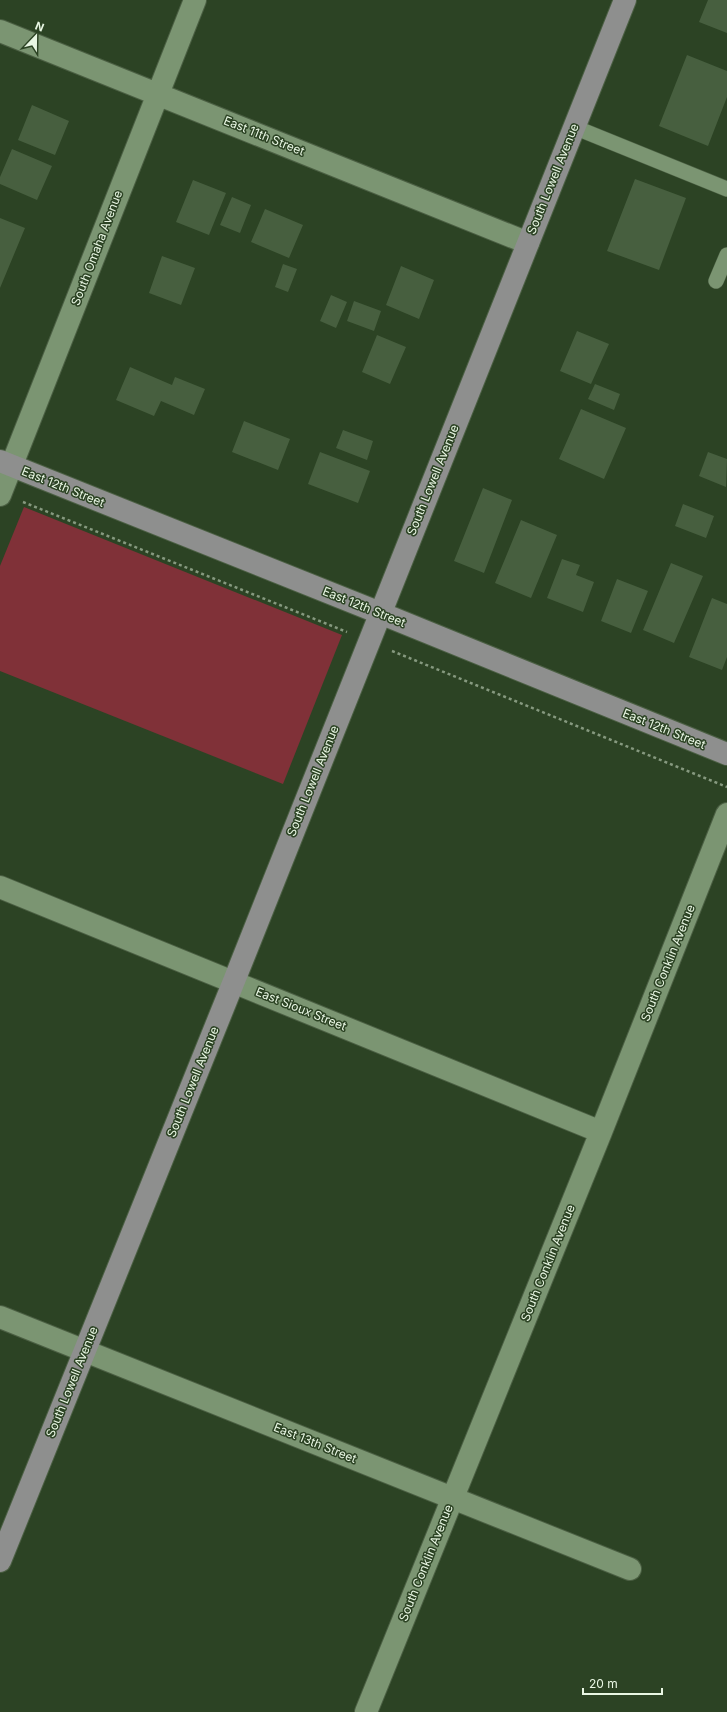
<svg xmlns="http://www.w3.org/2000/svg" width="727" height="1712" viewBox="0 0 727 1712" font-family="Inter,sans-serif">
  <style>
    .green { fill: #803138 }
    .building { fill: #475f3f }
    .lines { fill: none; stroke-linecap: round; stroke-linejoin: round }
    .lane-casing { stroke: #4b5f43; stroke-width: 16 }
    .street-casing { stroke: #4b5f43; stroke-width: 24 }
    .secondary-casing { stroke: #4b5f43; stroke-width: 24 }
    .path { stroke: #86997f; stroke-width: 2.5; stroke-dasharray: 3 3; stroke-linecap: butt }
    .lane { stroke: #7b9572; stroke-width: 15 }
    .street { stroke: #7b9572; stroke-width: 22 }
    .secondary { stroke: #8e8f8e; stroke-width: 22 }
    .labels { text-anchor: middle; stroke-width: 3; stroke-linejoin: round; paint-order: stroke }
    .street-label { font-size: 12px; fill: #e9f7e4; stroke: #2c4324 }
  </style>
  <rect width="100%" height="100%" fill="#2c4324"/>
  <path class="green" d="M24 507 342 635 283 784 0 671V566Z"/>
  <path class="building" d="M708 0H727V33L699 22Z
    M687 55 727 71V97L708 146 659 126Z
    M32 105 69 121 55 155 18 140Z
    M12 149 52 166 37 200 0 184V177Z
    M635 179 686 198 659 270 607 251Z
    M193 180 226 193 209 235 176 222Z
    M232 197 251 205 240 233 220 225Z
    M265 209 303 225 289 258 251 242Z
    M0 218 25 228 0 288Z
    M162 256 195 268 181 305 149 293Z
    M283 264 297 269 288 292 275 287Z
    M401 266 434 280 419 319 386 305Z
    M331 295 347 302 336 328 320 321Z
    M354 301 381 311 374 331 347 321Z
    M577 331 609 344 591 384 560 371Z
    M377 335 406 347 390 384 362 372Z
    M130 367 172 385 175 377 205 389 194 415 161 401 154 416 116 400Z
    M595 384 620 394 614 410 588 399Z
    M581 409 626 428 604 479 559 459Z
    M244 421 290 439 278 470 232 452Z
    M343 430 373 441 367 460 336 448Z
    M320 452 370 471 358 503 308 484Z
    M708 452 727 459 726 487 699 476Z
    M483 488 512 500 484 573 454 561Z
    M683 504 714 516 706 538 675 526Z
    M521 520 557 535 531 598 495 583Z
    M562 559 580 565 576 575 594 582 583 612 547 598Z
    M671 563 703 576 674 643 643 630Z
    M617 579 648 591 631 633 601 621Z
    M712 598 727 604V657L722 670 689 657Z"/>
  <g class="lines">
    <defs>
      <path id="lane" d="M574 127 727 189
        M716 281 727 255"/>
      <path id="street" d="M0 31 528 243
        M0 495 195 0
        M0 887 601 1132
        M0 1317 630 1569
        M366 1712 601 1132 727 814"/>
      <path id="secondary" d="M0 461 380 613 727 754
        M0 1561 234 981 625 0"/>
    </defs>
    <use href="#lane" class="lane-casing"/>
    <use href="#street" class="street-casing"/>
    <use href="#secondary" class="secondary-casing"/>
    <path class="path" d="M23 502 347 632
      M392 651 727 787"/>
    <use href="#lane" class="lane"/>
    <use href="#street" class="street"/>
    <use href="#secondary" class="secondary"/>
  </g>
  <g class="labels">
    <g class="street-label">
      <text transform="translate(264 136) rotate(22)" y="4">East 11th Street</text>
      <text transform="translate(553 179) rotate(-68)" y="4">South Lowell Avenue</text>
      <text transform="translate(97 248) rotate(-69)" y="4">South Omaha Avenue</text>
      <text transform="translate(433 480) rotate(-68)" y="4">South Lowell Avenue</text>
      <text transform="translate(63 487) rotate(22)" y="4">East 12th Street</text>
      <text transform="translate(364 607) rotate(22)" y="4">East 12th Street</text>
      <text transform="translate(664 729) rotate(22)" y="4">East 12th Street</text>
      <text transform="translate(313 781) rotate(-68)" y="4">South Lowell Avenue</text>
      <text transform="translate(668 963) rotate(-68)" y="4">South Conklin Avenue</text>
      <text transform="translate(301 1009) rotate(22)" y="4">East Sioux Street</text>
      <text transform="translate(193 1082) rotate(-68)" y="4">South Lowell Avenue</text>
      <text transform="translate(548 1263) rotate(-68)" y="4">South Conklin Avenue</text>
      <text transform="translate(72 1382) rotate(-68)" y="4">South Lowell Avenue</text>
      <text transform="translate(315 1443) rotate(22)" y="4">East 13th Street</text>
      <text transform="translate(426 1563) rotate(-68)" y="4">South Conklin Avenue</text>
    </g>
  </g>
  <g transform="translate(36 36) rotate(22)" stroke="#2c4324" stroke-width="3" paint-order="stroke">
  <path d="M0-3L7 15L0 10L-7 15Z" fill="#e9f7e4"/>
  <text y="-6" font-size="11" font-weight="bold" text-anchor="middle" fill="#e9f7e4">N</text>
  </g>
  <path d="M583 1688v6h79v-6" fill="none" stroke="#e9f7e4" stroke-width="2"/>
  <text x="589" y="1688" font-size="12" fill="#e9f7e4" stroke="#2c4324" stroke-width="3" paint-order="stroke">20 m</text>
</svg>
